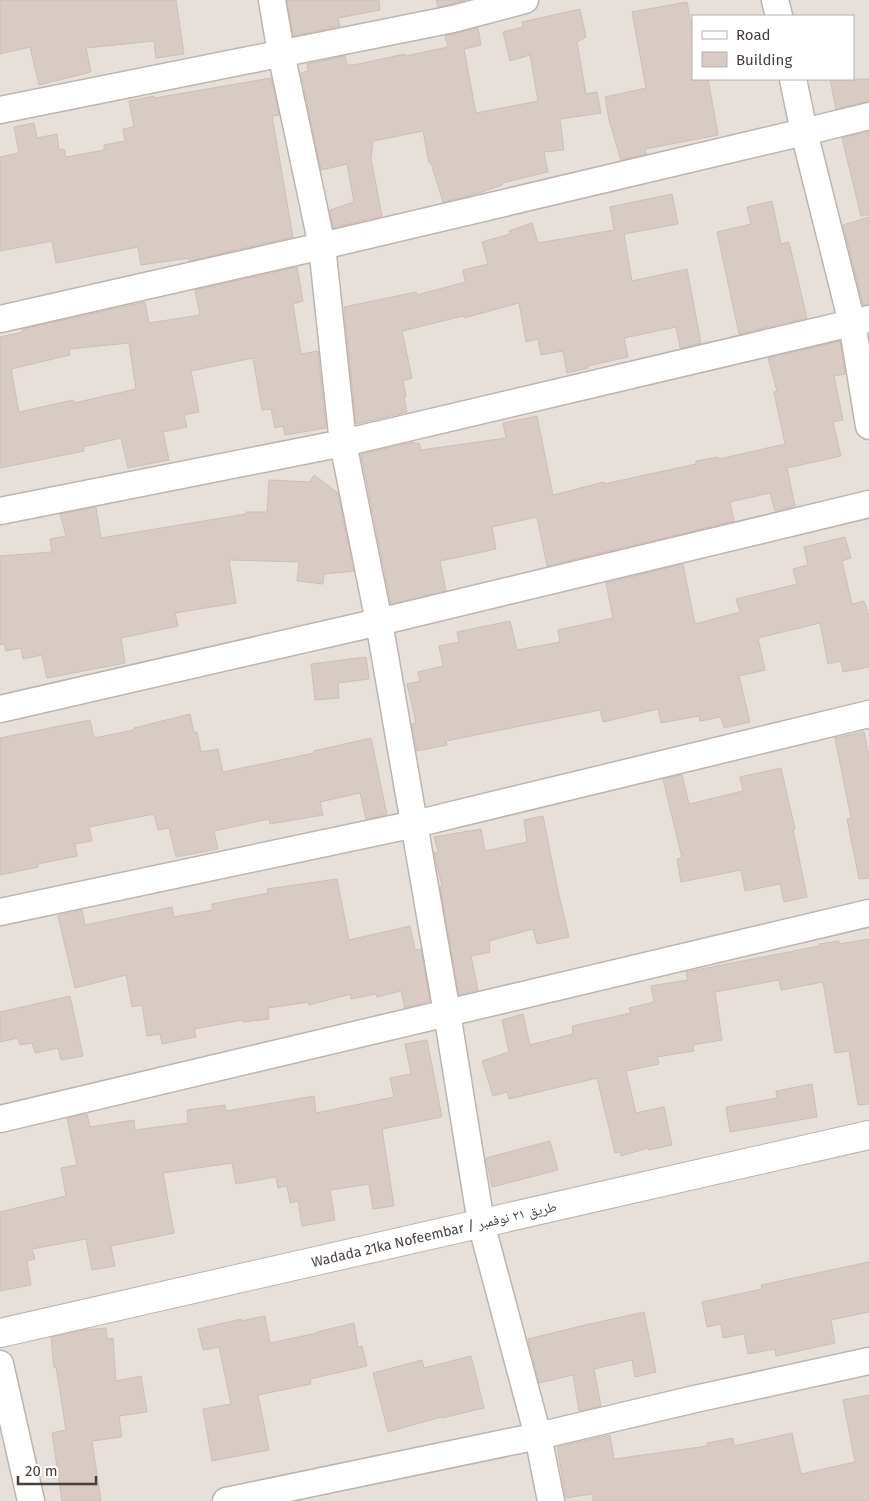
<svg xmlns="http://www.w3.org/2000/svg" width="869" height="1501" viewBox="0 0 869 1501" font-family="'Fira Sans','Noto Naskh Arabic',sans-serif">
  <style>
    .residential { fill: #e7dfd9; fill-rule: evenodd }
    .building { fill: #d7cbc4; stroke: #cebfb5; fill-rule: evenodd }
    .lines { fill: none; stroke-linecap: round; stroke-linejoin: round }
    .minor-casing { stroke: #beb4ae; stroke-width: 29 }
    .tertiary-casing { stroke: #beb4ae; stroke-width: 30 }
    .minor { stroke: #fff; stroke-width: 26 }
    .tertiary { stroke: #fff; stroke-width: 28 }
    .labels { text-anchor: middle; stroke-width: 4; stroke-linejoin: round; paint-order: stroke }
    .street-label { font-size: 14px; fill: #473e39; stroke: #fff }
  </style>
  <rect width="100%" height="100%" fill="#f3efea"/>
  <path class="residential" d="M0 0H869V1501H0ZM693 16H853V79H693Z"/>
  <path class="building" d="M0 0H176L184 54 156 58 154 41 86 48 91 72 39 85 30 47 0 54Z
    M287 0H379L380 10 338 18 340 26 293 36Z
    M436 0H466L438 7Z
    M687 2 693 34V79H708L718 135 645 149 646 154 621 160 609 120 605 97 646 88 632 12Z
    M580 9 586 37 577 42 586 94 597 92 601 113 560 119 564 150 544 152 548 172 502 183V185L476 194 443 202 431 163H429L423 131 373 141 371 159 382 216 333 228 330 210 354 202 347 164 321 170 301 73 308 71 307 64 345 56 347 65H354L405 54 406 56 448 47 445 36 478 28 481 45 464 49 476 113 538 101 530 55 510 61 503 32 523 27 522 22Z
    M271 78 279 115 272 116 293 237 189 261V258L141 265 138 247 56 263 52 241 0 251V157L19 153 14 127 34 123 37 138 57 134 59 150 64 149 66 157 104 150V145L125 141 123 129 134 127 129 101 154 96 155 98Z
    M830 79H869V101L836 109Z
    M869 131V215L861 216 842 138Z
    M672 194 678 224 624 234 632 281 687 269 701 343 680 348 676 327 624 338 628 357 587 366 588 368 567 373 563 351 541 355 538 339 526 342 519 303 464 318 463 316 402 331 412 378 403 381 406 397H404L407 412 356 424 344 307 416 292 417 295 465 282 463 270 488 264 482 242 510 234 509 231 532 223 538 243 614 230 610 207Z
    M772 201 781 244 789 242 807 318 739 334 717 232 751 224 747 207Z
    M869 217V304L863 305 843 225Z
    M297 267 303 301 293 304 301 354 318 351 326 428 285 435 283 426 275 428 271 409 262 410 253 358 191 371 199 412 184 415 187 427 163 432 169 460 128 468 121 438 83 447 84 451 0 468V337L23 332 22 329 145 302 149 323 200 315 195 290ZM129 343 136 389 74 403 73 400 19 412 11 369 70 355 69 349Z
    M840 341 845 374 834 376 843 420 833 422 841 456 787 468 795 506 775 511 770 493 730 502 734 521 547 566 537 517 492 527 496 549 440 561 446 591 391 604 361 454 414 442 415 444 419 443 421 450 506 438 503 423 537 416 553 495 604 482V484L696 464V461L718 457 719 459 785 444 774 392 777 391 768 358Z
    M314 475 338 493 354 571 324 574 323 584 297 581 299 562 229 560 236 603 175 613 178 626 121 638 125 663 47 678 42 655 23 659 21 648 6 651 4 644 0 645V556L52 552 50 539 66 536 60 514 96 507 101 538 246 514V512H267L269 480 310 482Z
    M845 537 851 558 842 561 852 604 864 601 869 616V667L843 672 841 661 828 664 820 623 758 638 765 670 739 676 750 722 724 728 721 717 700 721 699 716 661 723 658 709 603 722 600 710 446 741 447 745 417 751 412 724 416 723 407 684 420 681 418 672 443 666 439 646 459 642 457 632 510 621 517 650 560 642 558 630 613 618 606 583 683 564 695 624 740 612 736 599 797 584 793 569 808 565 804 547Z
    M366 657 369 679 338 683 339 698 315 700 311 664Z
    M190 714 194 732H197L201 752 218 749 223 772 314 753V751L371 738 387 815 366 819 360 793 320 802 323 815 270 824 269 819 214 831 218 849 176 857 169 828 158 830 154 814 89 827 92 841 75 844 77 856 38 864V867L0 875V738L90 720 94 738 134 730V728Z
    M864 732 869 757V878L859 879 847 819 851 818 835 738Z
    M781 768 795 829H793L807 897 784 902 780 884 745 891 741 870 681 882 677 859 682 858 663 779 682 775 689 804 743 791 740 777Z
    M543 816 558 891 569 937 537 944 533 929 489 941 490 952 471 956 478 990 459 995 440 887 442 886 434 853 438 852 434 837 481 829 485 851 527 842 524 820Z
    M337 879 349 940 410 926 415 950 421 949 430 1001 405 1008 401 991 377 997 376 994 351 999V994L309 1005V1002L268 1008 269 1019 243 1022V1020L194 1029 196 1037 162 1044 160 1034 147 1036 142 1005 132 1007 126 975 75 988 58 916 82 910 85 925 172 907 174 917 213 910 212 904 268 893 267 889Z
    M869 939V1104L858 1105 849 1051 835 1053 823 982 781 990 779 980 715 992 722 1040 693 1045 694 1051 657 1057 659 1064 626 1071 636 1113 664 1107 672 1145 649 1150 648 1148 621 1156 620 1152 615 1153 597 1078 509 1099 507 1092 493 1096 482 1061 509 1052 502 1020 523 1014 530 1045 573 1034 572 1026 631 1013 629 1008 654 1002 651 986 688 980 686 972 819 946V944L839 941V944Z
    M70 996 83 1056 61 1060 58 1048 35 1053 32 1043 20 1045 18 1038 0 1042V1012Z
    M427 1040 442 1117 382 1129 394 1206 373 1209 369 1184 330 1190 335 1220 302 1226 298 1201 290 1203 287 1186 278 1188 276 1177 236 1184 232 1163 163 1173 174 1233 111 1246 115 1266 92 1270 86 1239 32 1249 35 1259 27 1261 31 1285 0 1291V1212L66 1196 61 1168 77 1165 67 1118 87 1114 90 1127 134 1120 135 1130 188 1123 187 1110 225 1105 226 1111 314 1096 316 1113 394 1097 390 1078 411 1074 405 1044Z
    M812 1084 817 1117 730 1132 726 1107 777 1098 776 1091Z
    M550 1141 558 1170 492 1187 486 1158Z
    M869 1262V1312L831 1320 835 1343 776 1356 775 1349 748 1354 744 1334 723 1338 721 1324 707 1327 702 1302 762 1289 761 1285Z
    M644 1312 656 1372 635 1377 632 1360 594 1369 601 1406 579 1411 573 1375 539 1383 528 1339 585 1325Z
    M265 1316 270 1343 317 1333V1332L354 1323 358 1347 362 1346 367 1366 310 1379 311 1384 258 1395 269 1450 212 1461 203 1409 231 1404 219 1347 203 1350 198 1329 241 1319V1321Z
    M106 1328 107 1339 113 1338 116 1381 141 1376 147 1412 119 1416 122 1437 92 1441 101 1501H62L52 1433 66 1430 56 1367 54 1368 51 1337 83 1330Z
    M471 1356 484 1408 442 1418 441 1417 388 1432 373 1373 422 1360 424 1368Z
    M869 1395V1501H593L592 1494 566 1498 557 1447 610 1435 614 1459 707 1446V1443L733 1438 734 1446 792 1433 801 1474 855 1462 843 1400Z"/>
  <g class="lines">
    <defs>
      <path id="minor" d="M272 0 281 53 322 246 343 443 379 622 447 1013 481 1223 538 1436 551 1501
        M775 0 779 16
        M793 79 804 132 852 323 869 426
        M0 110 453 19 525 0
        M0 319 322 246 804 132 869 116
        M0 511 343 443 869 319
        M0 709 379 622 869 504
        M0 912 415 824 869 714
        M0 1119 869 913
        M0 1364 31 1501
        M226 1501 538 1436 695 1399 869 1361"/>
      <path id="tertiary" d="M0 1333 869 1135"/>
    </defs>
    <use href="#minor" class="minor-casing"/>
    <use href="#tertiary" class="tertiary-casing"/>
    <use href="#minor" class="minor"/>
    <use href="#tertiary" class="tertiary"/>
  </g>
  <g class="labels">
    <g class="street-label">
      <text transform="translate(434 1234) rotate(-13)" y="5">Wadada 21ka Nofeembar / طريق ٢١ نوفمبر</text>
    </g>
  </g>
  <rect x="692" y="15" width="162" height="65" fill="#ffffff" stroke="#b5b2b0"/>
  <rect x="702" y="31" width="25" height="8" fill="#ffffff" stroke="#b5b2b0"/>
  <text x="736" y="40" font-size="15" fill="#473e39">Road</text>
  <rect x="702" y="52" width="25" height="15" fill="#d7cbc4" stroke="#b5b2b0"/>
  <text x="736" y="65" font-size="15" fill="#473e39">Building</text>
  <path d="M18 1476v8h78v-8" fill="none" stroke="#473e39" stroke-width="2.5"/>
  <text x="25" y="1476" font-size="15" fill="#473e39" stroke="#ffffff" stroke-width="4" paint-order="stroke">20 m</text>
</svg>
